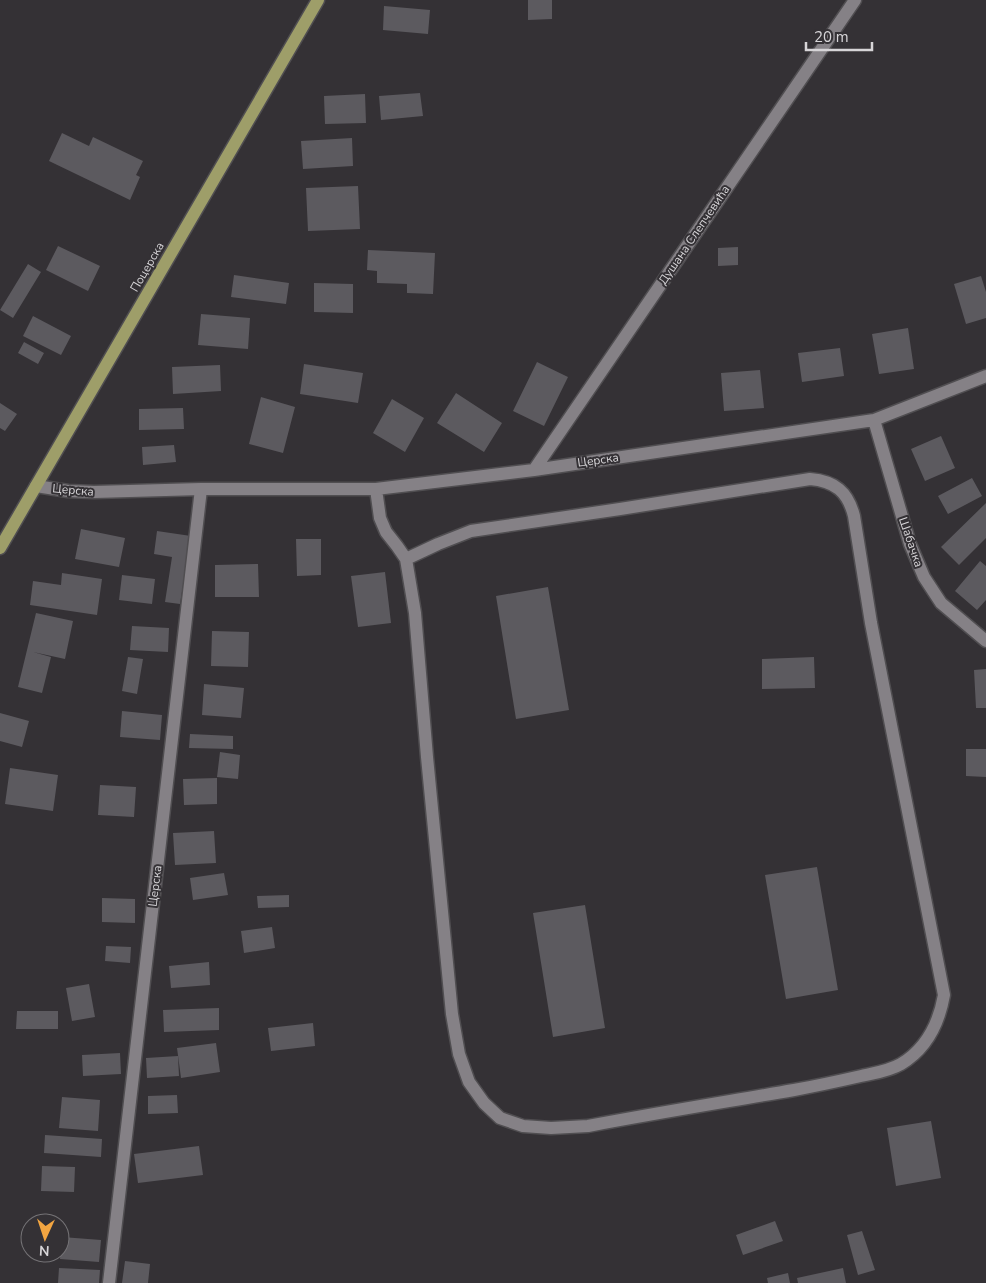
<svg xmlns="http://www.w3.org/2000/svg" width="986" height="1283" viewBox="0 0 986 1283" font-family="'Nunito Sans',sans-serif">
  <style>
    .building { fill: #5c5a5f }
    .lines { fill: none; stroke-linecap: round; stroke-linejoin: round }
    .minor-casing { stroke: #504e51; stroke-width: 15 }
    .major-casing { stroke: #504e51; stroke-width: 15 }
    .minor { stroke: #858186; stroke-width: 12 }
    .major { stroke: #9e9e69; stroke-width: 12 }
    .labels { text-anchor: middle; stroke-width: 4; stroke-linejoin: round; paint-order: stroke }
    .street-label { font-size: 12px; fill: #d7d5d8; stroke: #343135 }
  </style>
  <rect width="100%" height="100%" fill="#343135"/>
  <path class="building" d="M528 0H552V19L528 20Z
    M384 6 430 10 428 34 383 30Z
    M420 93 423 116 381 120 379 96Z
    M365 94 366 123 325 124 324 96Z
    M62 133 89 146 93 137 143 161 136 175 140 177 130 200 49 161Z
    M352 138 353 166 303 169 301 141Z
    M358 186 360 229 308 231 306 188Z
    M58 246 100 266 88 291 46 270Z
    M738 247V265L718 266V248Z
    M368 250 435 253 433 294 407 293V284L377 283V271L367 270Z
    M28 264 41 272 13 318 0 310Z
    M234 275 289 283 286 304 231 297Z
    M981 276 986 292V318L966 324 954 284Z
    M314 283 353 284V313L314 312Z
    M201 314 250 318 248 349 198 345Z
    M33 316 71 336 61 355 23 336Z
    M908 328 914 369 879 374 872 334Z
    M24 342 44 353 38 364 18 353Z
    M840 348 844 376 802 382 798 353Z
    M537 362 568 377 544 426 513 411Z
    M304 364 363 373 358 403 300 394Z
    M220 365 221 391 173 394 172 367Z
    M760 370 764 408 724 411 721 373Z
    M456 393 502 423 484 452 437 423Z
    M261 397 295 407 283 453 249 444Z
    M392 399 424 418 405 452 373 433Z
    M0 403 17 414 5 431 0 428Z
    M183 408 184 429 139 430V409Z
    M941 436 955 468 925 481 911 449Z
    M174 445 176 462 143 465 142 447Z
    M972 478 982 496 948 514 938 496Z
    M986 503V538L959 565 941 547Z
    M81 529 125 538 119 567 75 559Z
    M157 531 191 536 180 604 165 602 172 557 154 554Z
    M296 539H321V575L297 576Z
    M980 561 986 566V600L977 610 955 591Z
    M258 564 259 597H215V565Z
    M385 572 391 623 358 627 351 576Z
    M62 573 102 579 97 615 30 605 33 581 61 585Z
    M122 575 155 579 152 604 119 600Z
    M548 587 569 710 516 719 496 596Z
    M36 613 73 621 65 659 33 652 51 657 42 693 18 687Z
    M132 626 169 628 168 652 130 650Z
    M212 631 249 632 248 667 211 666Z
    M128 657 143 659 137 694 122 691Z
    M814 657 815 688 762 689V659Z
    M986 669V708H976L974 670Z
    M204 684 244 688 241 718 202 715Z
    M122 711 162 715 160 740 120 737Z
    M0 713 29 721 22 747 0 741Z
    M190 734 233 736V749L189 748Z
    M966 749H986V777L966 776Z
    M220 752 240 755 238 779 217 777Z
    M10 768 58 775 53 811 5 804Z
    M217 778V804L184 805 183 779Z
    M100 785 136 787 134 817 98 815Z
    M214 831 216 863 175 865 173 833Z
    M817 867 838 990 786 999 765 875Z
    M224 873 228 895 193 900 190 878Z
    M289 895V907L258 908 257 896Z
    M102 898 135 899V923L102 922Z
    M585 905 605 1028 553 1037 533 913Z
    M272 927 275 948 244 953 241 931Z
    M106 946 131 947 130 963 105 961Z
    M209 962 210 985 171 988 169 966Z
    M89 984 95 1017 72 1021 66 988Z
    M219 1008V1030L164 1032 163 1010Z
    M17 1011H58V1029H16Z
    M313 1023 315 1046 271 1051 268 1028Z
    M216 1043 220 1072 181 1078 177 1048Z
    M120 1053 121 1074 83 1076 82 1055Z
    M178 1056 179 1076 147 1078 146 1058Z
    M177 1095 178 1113 148 1114V1096Z
    M62 1097 100 1100 98 1131 59 1128Z
    M931 1121 941 1178 896 1186 887 1128Z
    M45 1135 102 1139 101 1157 44 1153Z
    M199 1146 203 1175 138 1183 134 1154Z
    M42 1166 75 1167 74 1192 41 1191Z
    M775 1221 783 1241 743 1255 736 1235Z
    M862 1231 875 1270 858 1275 847 1235Z
    M62 1237 101 1240 99 1262 60 1259Z
    M125 1261 150 1264 148 1283H122Z
    M59 1268 100 1270 99 1283H58Z
    M843 1268 846 1283H798L797 1278Z
    M788 1273 790 1283H768L767 1278Z"/>
  <g class="lines">
    <defs>
      <path id="minor" d="M874 420 910 544 924 577 941 603 986 641
        M534 470 855 0
        M36 486 68 491 94 492 201 489H376L534 470 874 420 986 376
        M376 489 380 518 386 532 397 546 406 559 415 613 427 757 452 1014 459 1054 469 1082 484 1103 500 1118 523 1126 551 1128 588 1126C656 1113 725 1102 794 1090 816 1086 839 1081 861 1076 875 1073 889 1071 901 1064 926 1049 939 1023 944 995L871 623 854 516C848 492 835 481 810 479L620 509 471 531 438 544 406 559
        M109 1283 201 489"/>
      <path id="major" d="M0 548 318 0"/>
    </defs>
    <use href="#minor" class="minor-casing"/>
    <use href="#major" class="major-casing"/>
    <use href="#minor" class="minor"/>
    <use href="#major" class="major"/>
  </g>
  <g class="labels">
    <g class="street-label">
      <text transform="translate(694 235) rotate(-56)" y="4">Душана Слепчевића</text>
      <text transform="translate(147 267) rotate(-60)" y="4">Поцерска</text>
      <text transform="translate(598 460) rotate(-8)" y="4">Церска</text>
      <text transform="translate(73 490) rotate(5)" y="4">Церска</text>
      <text transform="translate(911 542) rotate(71)" y="4">Шабачка</text>
      <text transform="translate(155 886) rotate(-83)" y="4">Церска</text>
    </g>
  </g>
  <g transform="translate(45 1238) rotate(183)"><circle r="24" fill="#343135" stroke="#757376"/>
  <path d="M0-4L9 19L0 12L-9 19Z" fill="#f2a541"/>
  <text y="-8" font-size="14" font-weight="bold" text-anchor="middle" fill="#d7d5d8">N</text>
  </g>
  <path d="M806 42v8h66v-8" fill="none" stroke="#d7d5d8" stroke-width="2.5"/>
  <text x="814" y="42" font-size="15" fill="#d7d5d8" stroke="#343135" stroke-width="4" paint-order="stroke">20 m</text>
</svg>
